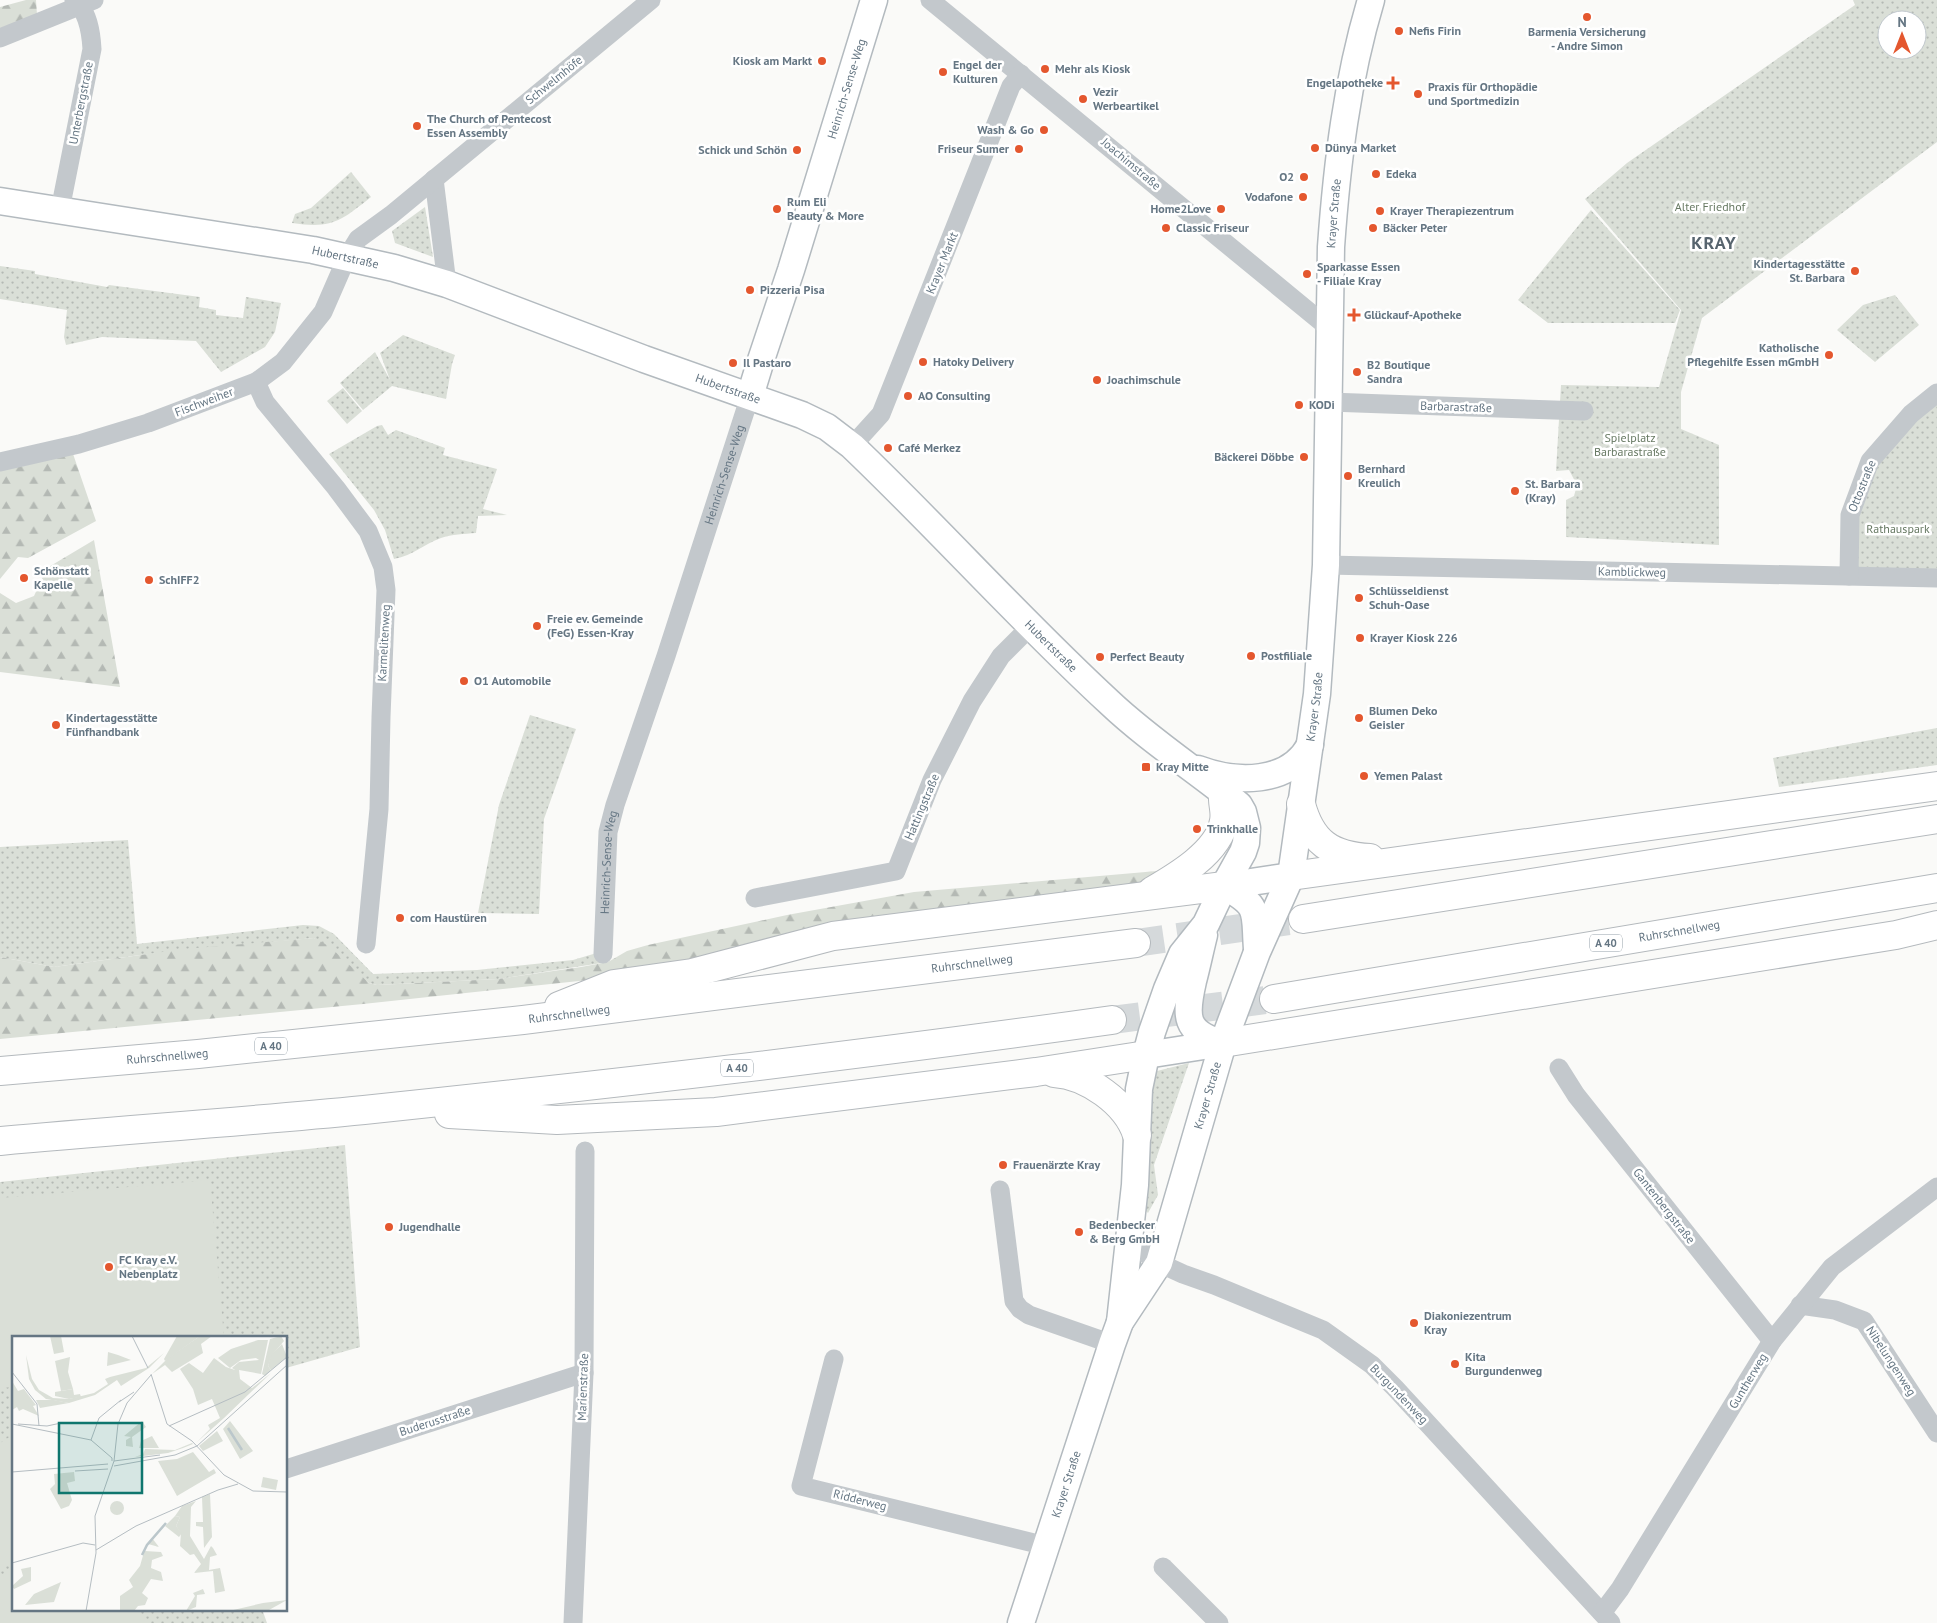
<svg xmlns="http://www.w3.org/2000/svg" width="1937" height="1623" viewBox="0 0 1937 1623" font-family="'PT Sans',sans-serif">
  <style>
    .green { fill: url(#green-dots); fill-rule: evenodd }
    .forest { fill: url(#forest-firs) }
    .pitch { fill: #dadfd7 }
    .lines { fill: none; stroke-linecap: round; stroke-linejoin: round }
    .highway-tunnel { stroke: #d5d9db; stroke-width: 28; stroke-dasharray: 28 14; stroke-linecap: butt }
    .secondary-casing { stroke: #b3babf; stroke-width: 29 }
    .highway-casing { stroke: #b4b9bd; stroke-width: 30 }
    .street { stroke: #c3c8cc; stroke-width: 19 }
    .secondary { stroke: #fff; stroke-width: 26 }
    .highway { stroke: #fff; stroke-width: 28 }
    .poi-dot { fill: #e4572e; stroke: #fff; stroke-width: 2 }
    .labels { text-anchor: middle; stroke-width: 5; stroke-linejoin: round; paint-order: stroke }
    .shield { fill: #fff; stroke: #939fa8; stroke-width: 1 }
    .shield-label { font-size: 11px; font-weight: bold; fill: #657683 }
    .poi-label { font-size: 12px; font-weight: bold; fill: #657683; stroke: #fff; text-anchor: start }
    .street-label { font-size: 12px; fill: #657683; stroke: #fff }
    .park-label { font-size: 12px; fill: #687a64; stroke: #fff }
    .district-label { font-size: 18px; font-weight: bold; letter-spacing: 1px; fill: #57646e; stroke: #fff }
    .inset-river { fill: none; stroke: #bbc7cb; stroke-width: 2.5 }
    .inset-road { fill: none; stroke: #b5bdc2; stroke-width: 1 }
    .view { fill: #0f766e; fill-opacity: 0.15; stroke: #0f766e; stroke-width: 2.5 }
    .inset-edge { fill: none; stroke: #657683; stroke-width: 2.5 }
  </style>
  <defs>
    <pattern id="green-dots" width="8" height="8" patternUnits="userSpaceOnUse" patternTransform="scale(1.25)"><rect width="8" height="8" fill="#dadfd7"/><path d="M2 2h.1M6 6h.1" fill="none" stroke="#b4b9b4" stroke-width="1.8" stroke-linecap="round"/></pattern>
    <pattern id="forest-firs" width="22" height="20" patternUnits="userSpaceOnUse" patternTransform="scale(1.25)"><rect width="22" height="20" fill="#dadfd7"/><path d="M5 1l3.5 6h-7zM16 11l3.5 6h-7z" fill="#b4b9b4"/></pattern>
  </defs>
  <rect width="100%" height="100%" fill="#fafaf8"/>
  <path class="green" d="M1853 0H1937V142L1702 318 1681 392V429L1719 445V545L1566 537V500L1574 496 1577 485 1569 470 1556 471 1561 385 1659 387 1681 310 1585 199 1627 163 1855 5ZM1887 20H1917V50H1887Z
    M351 172 371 197C341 221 332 229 292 223L295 214 311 208Z
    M425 207 433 257 395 243 392 231Z
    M1591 210 1680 310 1675 323H1548L1518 300Z
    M0 266 35 271V274L107 287 109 285 200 297 199 307 216 310V315L243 318 246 297 281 303 275 332 265 347 221 372 196 341 102 337 66 345 64 337 67 310 0 299Z
    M1895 295 1919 325 1875 362 1837 330 1863 305Z
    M403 335 455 355 452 364 446 399 392 386 363 410 340 383 375 352 390 380 380 353Z
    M343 388 362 411 347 424 327 401Z
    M1937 399V570L1858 569V518L1875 465Z
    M382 425 388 435 396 430 445 448 443 455 497 469 483 509 507 515 478 516 476 533C464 534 452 534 441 538 424 544 414 555 394 559L385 530 374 510 329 454 377 426Z
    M530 715 576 729 544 819 539 914 478 913 499 805Z
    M1937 728V765L1779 787 1773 758Z
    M128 840 137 944 303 925 319 926 334 934 373 974 477 970 573 960 600 952 608 962 498 979 377 985 369 983 314 938 140 955 54 967 0 957V847Z
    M1189 1063 1154 1165 1158 1195 1148 1213 1146 1211 1149 1097 1153 1072Z
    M345 1145 360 1347 286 1368V1337H14V1609H262L267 1623H0V1182Z"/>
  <path class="forest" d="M26 0H36L37 15 0 29V7Z
    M71 448 96 521 28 558 18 557 0 579V464Z
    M94 540 120 687 0 672V593L16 603 34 596 47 568Z
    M1157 871 1158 876 1137 885 598 979 363 1004 0 1039V957L54 967 184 949 314 938 329 946 369 983 377 985 498 979 581 967 608 962 627 951 648 945 787 915 914 892Z"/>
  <path class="pitch" d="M210 1180 224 1337H14V1387L0 1388V1198Z
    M14 1434V1558L0 1567V1443Z
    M14 1570V1609H137L146 1623H0V1578Z"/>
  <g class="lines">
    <path class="highway-tunnel" d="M1136 943 1303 919
      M1112 1020 1274 999"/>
    <defs>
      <g id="secondary">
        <path id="s2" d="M0 201 313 250 394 268 447 284 644 359 802 415 827 427 852 446C939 529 1020 620 1109 702 1149 740 1196 770 1239 805L1243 812 1247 828 1246 843 1243 852 1224 886 1206 924 1182 954 1167 989 1152 1032 1146 1055 1139 1089 1135 1185 1120 1322"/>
        <path id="s3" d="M750 396 761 360 791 270 874 0"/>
        <path d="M1198 769C1235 783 1289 785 1310 745"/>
        <path d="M1224 886C1261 907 1254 910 1257 949"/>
        <path d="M1224 886 1291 876"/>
        <path d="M1204 935C1200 951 1197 966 1193 981 1185 1016 1184 1033 1223 1043"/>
        <path d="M1146 1055 1223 1043"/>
        <path id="s4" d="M1021 1623 1112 1344 1120 1322 1159 1263 1223 1043 1257 952 1291 876 1317 694 1326 565 1331 247C1337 163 1347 80 1371 0"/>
      </g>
      <g id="highway">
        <path d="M1301 804C1311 842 1331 856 1370 858"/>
        <path d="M1291 876 1937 786"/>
        <path d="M1152 891C1176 877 1219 852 1224 821 1226 812 1222 803 1223 794"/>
        <path d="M1303 919 1937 819"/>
        <path id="s5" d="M1274 999 1937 888"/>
        <path d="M559 1006 614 984 692 973 833 936 1224 886"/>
        <path d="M1223 1043 1896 935 1937 925"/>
        <path id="s6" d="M0 1071 198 1054 523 1020 1136 943"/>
        <path d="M1054 1073C1087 1075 1127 1103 1137 1135"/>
        <path d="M449 1114 557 1120 716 1112 1036 1072 1146 1055"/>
        <path d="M0 1141C121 1130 243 1122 364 1110 614 1084 864 1055 1112 1020"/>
      </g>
    </defs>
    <use href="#secondary" class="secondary-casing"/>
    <use href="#highway" class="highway-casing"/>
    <g class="street">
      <path d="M930 0 1330 329"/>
      <path d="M0 38 94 0"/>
      <path d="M434 179 447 284"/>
      <path d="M60 210 92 49C91 32 88 11 74 0"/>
      <path d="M256 382 265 402 336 488 368 531 383 567 386 590 381 717 379 809 366 944"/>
      <path d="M1329 402 1584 411"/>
      <path d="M852 446 881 414 1011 86 1021 74"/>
      <path d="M0 462 79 444 148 423 256 382 283 362 323 312 347 257 358 239 391 215 651 0"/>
      <path d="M1326 565 1937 578"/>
      <path d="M1849 576 1850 515 1870 461 1911 414 1937 393"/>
      <path d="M755 898 896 871 932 780 972 701 1001 656 1030 627"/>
      <path id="s1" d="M603 954 608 832 615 805 666 656 750 396"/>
      <path d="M1559 1068 1576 1095 1772 1341"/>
      <path d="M1000 1190 1014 1301 1020 1309 1029 1315 1112 1344"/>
      <path d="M1129 1242 1159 1263 1183 1274 1214 1285 1323 1330 1372 1365 1395 1388 1611 1623"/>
      <path d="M1800 1305 1835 1310 1864 1321 1937 1433"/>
      <path d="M834 1359 801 1486 1046 1546"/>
      <path d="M286 1469 584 1373"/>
      <path d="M1163 1567 1219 1623"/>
      <path d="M1602 1613 1620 1589 1772 1341 1832 1267 1937 1187"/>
      <path d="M573 1623 584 1373 585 1151"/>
    </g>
    <use href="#secondary" class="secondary"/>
    <use href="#highway" class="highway"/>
  </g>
  <g class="poi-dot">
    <circle cx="1587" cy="17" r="5"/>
    <circle cx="1399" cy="31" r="5"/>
    <circle cx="822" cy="61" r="5"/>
    <circle cx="1045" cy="69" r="5"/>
    <circle cx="943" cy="72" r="5"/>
    <path d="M1390.5 75.5h5v5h5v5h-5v5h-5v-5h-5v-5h5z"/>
    <circle cx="1418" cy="94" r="5"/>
    <circle cx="1083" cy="99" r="5"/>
    <circle cx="417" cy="126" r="5"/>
    <circle cx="1044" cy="130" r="5"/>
    <circle cx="1315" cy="148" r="5"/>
    <circle cx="1019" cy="149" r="5"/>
    <circle cx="797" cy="150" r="5"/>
    <circle cx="1376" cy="174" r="5"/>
    <circle cx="1304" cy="177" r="5"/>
    <circle cx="1303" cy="197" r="5"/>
    <circle cx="777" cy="209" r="5"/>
    <circle cx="1221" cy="209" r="5"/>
    <circle cx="1380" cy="211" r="5"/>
    <circle cx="1166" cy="228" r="5"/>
    <circle cx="1373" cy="228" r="5"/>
    <circle cx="1855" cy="271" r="5"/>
    <circle cx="1307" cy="274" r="5"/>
    <circle cx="750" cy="290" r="5"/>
    <path d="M1351.5 307.5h5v5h5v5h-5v5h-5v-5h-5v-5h5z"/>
    <circle cx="1829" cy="355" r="5"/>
    <circle cx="923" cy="362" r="5"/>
    <circle cx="733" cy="363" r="5"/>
    <circle cx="1357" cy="372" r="5"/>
    <circle cx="1097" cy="380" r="5"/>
    <circle cx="908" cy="396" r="5"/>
    <circle cx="1299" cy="405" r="5"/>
    <circle cx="888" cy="448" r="5"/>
    <circle cx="1304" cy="457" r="5"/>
    <circle cx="1348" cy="476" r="5"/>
    <circle cx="1515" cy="491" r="5"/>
    <circle cx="24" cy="578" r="5"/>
    <circle cx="149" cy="580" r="5"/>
    <circle cx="1359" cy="598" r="5"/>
    <circle cx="537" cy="626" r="5"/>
    <circle cx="1360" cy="638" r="5"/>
    <circle cx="1251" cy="656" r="5"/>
    <circle cx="1100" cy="657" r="5"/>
    <circle cx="464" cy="681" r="5"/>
    <circle cx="1359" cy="718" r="5"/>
    <circle cx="56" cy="725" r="5"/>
    <rect x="1141" y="762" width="10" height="10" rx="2.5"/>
    <circle cx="1364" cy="776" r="5"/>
    <circle cx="1197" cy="829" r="5"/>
    <circle cx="400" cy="918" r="5"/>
    <circle cx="1003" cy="1165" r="5"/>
    <circle cx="389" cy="1227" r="5"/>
    <circle cx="1079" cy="1232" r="5"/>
    <circle cx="109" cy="1267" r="5"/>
    <circle cx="1414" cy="1323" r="5"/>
    <circle cx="1455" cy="1364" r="5"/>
  </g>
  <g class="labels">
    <g class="shield">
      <rect x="1590" y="934.5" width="32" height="17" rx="4"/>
      <rect x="255" y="1037.5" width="32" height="17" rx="4"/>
      <rect x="721" y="1059.5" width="32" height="17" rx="4"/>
    </g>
    <g class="shield-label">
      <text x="1606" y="947">A 40</text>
      <text x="271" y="1050">A 40</text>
      <text x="737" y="1072">A 40</text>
    </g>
    <g class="poi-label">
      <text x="1409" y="35">Nefis Firin</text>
      <text x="1587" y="36" text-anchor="middle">Barmenia Versicherung<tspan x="1587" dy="14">- Andre Simon</tspan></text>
      <text x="812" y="65" text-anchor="end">Kiosk am Markt</text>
      <text x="953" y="69">Engel der<tspan x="953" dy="14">Kulturen</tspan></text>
      <text x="1055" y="73">Mehr als Kiosk</text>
      <text x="1383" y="87" text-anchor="end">Engelapotheke</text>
      <text x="1428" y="91">Praxis für Orthopädie<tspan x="1428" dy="14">und Sportmedizin</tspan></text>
      <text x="1093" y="96">Vezir<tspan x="1093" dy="14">Werbeartikel</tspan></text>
      <text x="427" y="123">The Church of Pentecost<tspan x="427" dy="14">Essen Assembly</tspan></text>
      <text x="1034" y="134" text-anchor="end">Wash &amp; Go</text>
      <text x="1325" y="152">Dünya Market</text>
      <text x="1009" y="153" text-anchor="end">Friseur Sumer</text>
      <text x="787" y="154" text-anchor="end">Schick und Schön</text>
      <text x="1386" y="178">Edeka</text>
      <text x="1294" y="181" text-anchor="end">O2</text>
      <text x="1293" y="201" text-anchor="end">Vodafone</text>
      <text x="787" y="206">Rum Eli<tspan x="787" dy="14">Beauty &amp; More</tspan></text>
      <text x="1211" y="213" text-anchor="end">Home2Love</text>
      <text x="1390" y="215">Krayer Therapiezentrum</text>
      <text x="1176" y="232">Classic Friseur</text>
      <text x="1383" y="232">Bäcker Peter</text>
      <text x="1845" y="268" text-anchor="end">Kindertagesstätte<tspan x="1845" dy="14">St. Barbara</tspan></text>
      <text x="1317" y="271">Sparkasse Essen<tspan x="1317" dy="14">- Filiale Kray</tspan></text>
      <text x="760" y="294">Pizzeria Pisa</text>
      <text x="1364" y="319">Glückauf-Apotheke</text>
      <text x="1819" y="352" text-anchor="end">Katholische<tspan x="1819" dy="14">Pflegehilfe Essen mGmbH</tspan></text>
      <text x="933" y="366">Hatoky Delivery</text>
      <text x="743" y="367">Il Pastaro</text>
      <text x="1367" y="369">B2 Boutique<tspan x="1367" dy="14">Sandra</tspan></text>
      <text x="1107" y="384">Joachimschule</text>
      <text x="918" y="400">AO Consulting</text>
      <text x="1309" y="409">KODi</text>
      <text x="898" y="452">Café Merkez</text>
      <text x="1294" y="461" text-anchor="end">Bäckerei Döbbe</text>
      <text x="1358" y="473">Bernhard<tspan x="1358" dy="14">Kreulich</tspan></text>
      <text x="1525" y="488">St. Barbara<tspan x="1525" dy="14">(Kray)</tspan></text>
      <text x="34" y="575">Schönstatt<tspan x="34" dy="14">Kapelle</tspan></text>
      <text x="159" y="584">SchIFF2</text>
      <text x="1369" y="595">Schlüsseldienst<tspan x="1369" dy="14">Schuh-Oase</tspan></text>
      <text x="547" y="623">Freie ev. Gemeinde<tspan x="547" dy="14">(FeG) Essen-Kray</tspan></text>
      <text x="1370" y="642">Krayer Kiosk 226</text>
      <text x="1261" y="660">Postfiliale</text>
      <text x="1110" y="661">Perfect Beauty</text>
      <text x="474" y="685">O1 Automobile</text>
      <text x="1369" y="715">Blumen Deko<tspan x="1369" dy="14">Geisler</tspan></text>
      <text x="66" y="722">Kindertagesstätte<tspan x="66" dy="14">Fünfhandbank</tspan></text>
      <text x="1156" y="771">Kray Mitte</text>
      <text x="1374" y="780">Yemen Palast</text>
      <text x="1207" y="833">Trinkhalle</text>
      <text x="410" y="922">com Haustüren</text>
      <text x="1013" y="1169">Frauenärzte Kray</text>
      <text x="1089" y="1229">Bedenbecker<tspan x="1089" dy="14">&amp; Berg GmbH</tspan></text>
      <text x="399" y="1231">Jugendhalle</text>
      <text x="119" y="1264">FC Kray e.V.<tspan x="119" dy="14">Nebenplatz</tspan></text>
      <text x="1424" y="1320">Diakoniezentrum<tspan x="1424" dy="14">Kray</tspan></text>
      <text x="1465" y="1361">Kita<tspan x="1465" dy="14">Burgundenweg</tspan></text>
    </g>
    <g class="street-label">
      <text transform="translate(554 80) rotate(-39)" y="4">Schwelmhöfe</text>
      <text dy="4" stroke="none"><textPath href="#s3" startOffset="322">Heinrich-Sense-Weg</textPath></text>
      <text transform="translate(81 103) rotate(-79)" y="4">Unterbergstraße</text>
      <text transform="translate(1131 164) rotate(40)" y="4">Joachimstraße</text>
      <text dy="4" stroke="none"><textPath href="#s4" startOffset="1462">Krayer Straße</textPath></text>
      <text dy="4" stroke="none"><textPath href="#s2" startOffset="350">Hubertstraße</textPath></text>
      <text transform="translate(942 263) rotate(-68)" y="4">Krayer Markt</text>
      <text dy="4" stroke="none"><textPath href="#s2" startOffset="755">Hubertstraße</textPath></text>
      <text transform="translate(204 402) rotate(-21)" y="4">Fischweiher</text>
      <text transform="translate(1456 407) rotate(2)" y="4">Barbarastraße</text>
      <text dy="4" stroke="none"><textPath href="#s1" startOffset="498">Heinrich-Sense-Weg</textPath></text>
      <text transform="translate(1862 486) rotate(-68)" y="4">Ottostraße</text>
      <text transform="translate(1632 572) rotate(1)" y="4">Kamblickweg</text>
      <text transform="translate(384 643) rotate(-87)" y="4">Karmelitenweg</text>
      <text dy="4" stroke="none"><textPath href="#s2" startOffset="1175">Hubertstraße</textPath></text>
      <text dy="4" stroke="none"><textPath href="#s4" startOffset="968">Krayer Straße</textPath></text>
      <text transform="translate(922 807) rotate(-67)" y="4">Hattingstraße</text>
      <text dy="4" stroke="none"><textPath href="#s1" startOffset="92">Heinrich-Sense-Weg</textPath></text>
      <text dy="4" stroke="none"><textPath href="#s5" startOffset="411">Ruhrschnellweg</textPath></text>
      <text dy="4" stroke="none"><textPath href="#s6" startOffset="978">Ruhrschnellweg</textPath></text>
      <text dy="4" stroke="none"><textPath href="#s6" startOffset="572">Ruhrschnellweg</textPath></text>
      <text dy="4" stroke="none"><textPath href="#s6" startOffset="168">Ruhrschnellweg</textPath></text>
      <text dy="4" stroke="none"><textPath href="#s4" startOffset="562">Krayer Straße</textPath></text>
      <text transform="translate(1664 1206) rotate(52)" y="4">Gantenbergstraße</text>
      <text transform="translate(1891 1361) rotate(57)" y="4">Nibelungenweg</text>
      <text transform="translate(1748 1381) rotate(-59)" y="4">Guntherweg</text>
      <text transform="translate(583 1387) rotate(-88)" y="4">Marienstraße</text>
      <text transform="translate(1399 1394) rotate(46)" y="4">Burgundenweg</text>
      <text transform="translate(435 1421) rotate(-18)" y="4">Buderusstraße</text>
      <text dy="4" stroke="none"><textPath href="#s4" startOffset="146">Krayer Straße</textPath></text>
      <text transform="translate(860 1500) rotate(14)" y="4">Ridderweg</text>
    </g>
    <g class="park-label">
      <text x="1710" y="211">Alter Friedhof</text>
      <text x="1630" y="442">Spielplatz<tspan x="1630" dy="14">Barbarastraße</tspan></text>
      <text x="1898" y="533">Rathauspark</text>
    </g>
    <g class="district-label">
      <text x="1714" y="249">KRAY</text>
    </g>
  </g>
  <g transform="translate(12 1336)">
    <rect width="275" height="275" fill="#fafaf8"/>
    <path d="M188 0H200L189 8 191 17 160 36 153 29 140 38 156 22ZM246 4H256L249 38 227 34 228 43 240 52 259 37 212 82 184 107 198 93 196 89 208 82 200 63 186 69 181 53 168 33 177 27 191 37 202 22 214 31 223 34 220 32 227 26 247 24 244 22 229 24 218 32 206 22 219 13ZM270 8 275 21 259 34 256 30 259 19ZM96 16 106 19 119 24 95 30ZM0 45 6 55 12 53 24 69 21 70 27 80 11 73 7 75 5 71 0 74ZM61 53 62 59 68 58 69 61 57 63 43 60V56ZM24 64H42L57 67 28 72ZM130 85 134 91 120 101 121 111 114 110V104L119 101 112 100ZM218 85 241 115 228 123 211 93ZM140 100 147 112H127L129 105ZM180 107 181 108 171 112 156 117 123 121 131 118 133 113 163 114ZM62 136 63 145 55 147 60 164 57 170 49 173 38 153 43 148 42 138ZM198 158 200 201 192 212 191 191 184 190V186H191L190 161ZM98 172a7 7 0 1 1 14 0a7 7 0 1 1-14 0ZM184 165 179 171 178 200 192 223 199 210 201 212 205 219 198 221 197 234 208 232 213 255 203 257 201 235 182 237 189 228 182 218 178 219 168 210 169 197 164 190 168 181 163 180 170 170ZM140 202 147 211 136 208 133 215 149 216 151 220 140 224 139 232 149 236 151 245 139 243 130 257 136 262 133 269 126 270 122 275H108V260L121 251 117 244 128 230 134 209ZM49 246 42 266 13 269 22 258ZM191 253 193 258 185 259 184 271 174 275 183 260 181 257ZM275 264 257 274 217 275 251 267Z" fill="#dadfd7"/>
    <path d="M38 0H49L52 16 42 18ZM165 0H188L153 25 152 23ZM269 0 272 5 260 19 256 30 259 34 253 40 250 38 258 3ZM152 17 137 32 109 50 105 44 83 59 57 67 34 63 23 54 17 43 14 19 20 43 27 54 41 62 57 63 82 57 96 48 93 43 98 41 134 32ZM58 21 56 36 61 53 49 55 43 25ZM205 95 211 105 191 115 187 110ZM163 180 168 181 164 190 170 197 167 201 153 190ZM19 231V245L2 253 0 250 11 240 9 233Z" fill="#dadfd7"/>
    <path d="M181 116 197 136 202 133 204 137 165 160 146 125 165 123Z" fill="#dadfd7"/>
    <path d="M251 141 266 144 264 154 249 151ZM48 149 58 165 50 170 40 153Z" fill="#dadfd7"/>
    <path class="inset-river" d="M216 92 230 114M130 219 135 209 154 187"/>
    <path class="inset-road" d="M120 0 136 32M0 36 25 68 27 90M139 38 155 88 180 105 212 139 241 155 275 156M107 66 122 56M0 88 79 104M6 88 35 90 49 87M157 90 233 56 275 21M100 125V122L79 104 87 82 109 64M102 125 148 119M102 130 163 119 185 110 275 29M63 135 96 133M0 136 96 128M84 214 124 190 206 154 226 148M0 227 71 207 83 209M74 275 84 217 83 180 102 125 106 88 115 67 139 39"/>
    <path class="view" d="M47 87H130V157H47Z"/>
    <rect width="275" height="275" class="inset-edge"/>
  </g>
  <g transform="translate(1902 35)"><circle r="24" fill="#ffffff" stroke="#c1c8cd"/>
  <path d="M0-4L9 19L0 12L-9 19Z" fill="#e4572e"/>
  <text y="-8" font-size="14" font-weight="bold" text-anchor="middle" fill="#657683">N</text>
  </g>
</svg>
